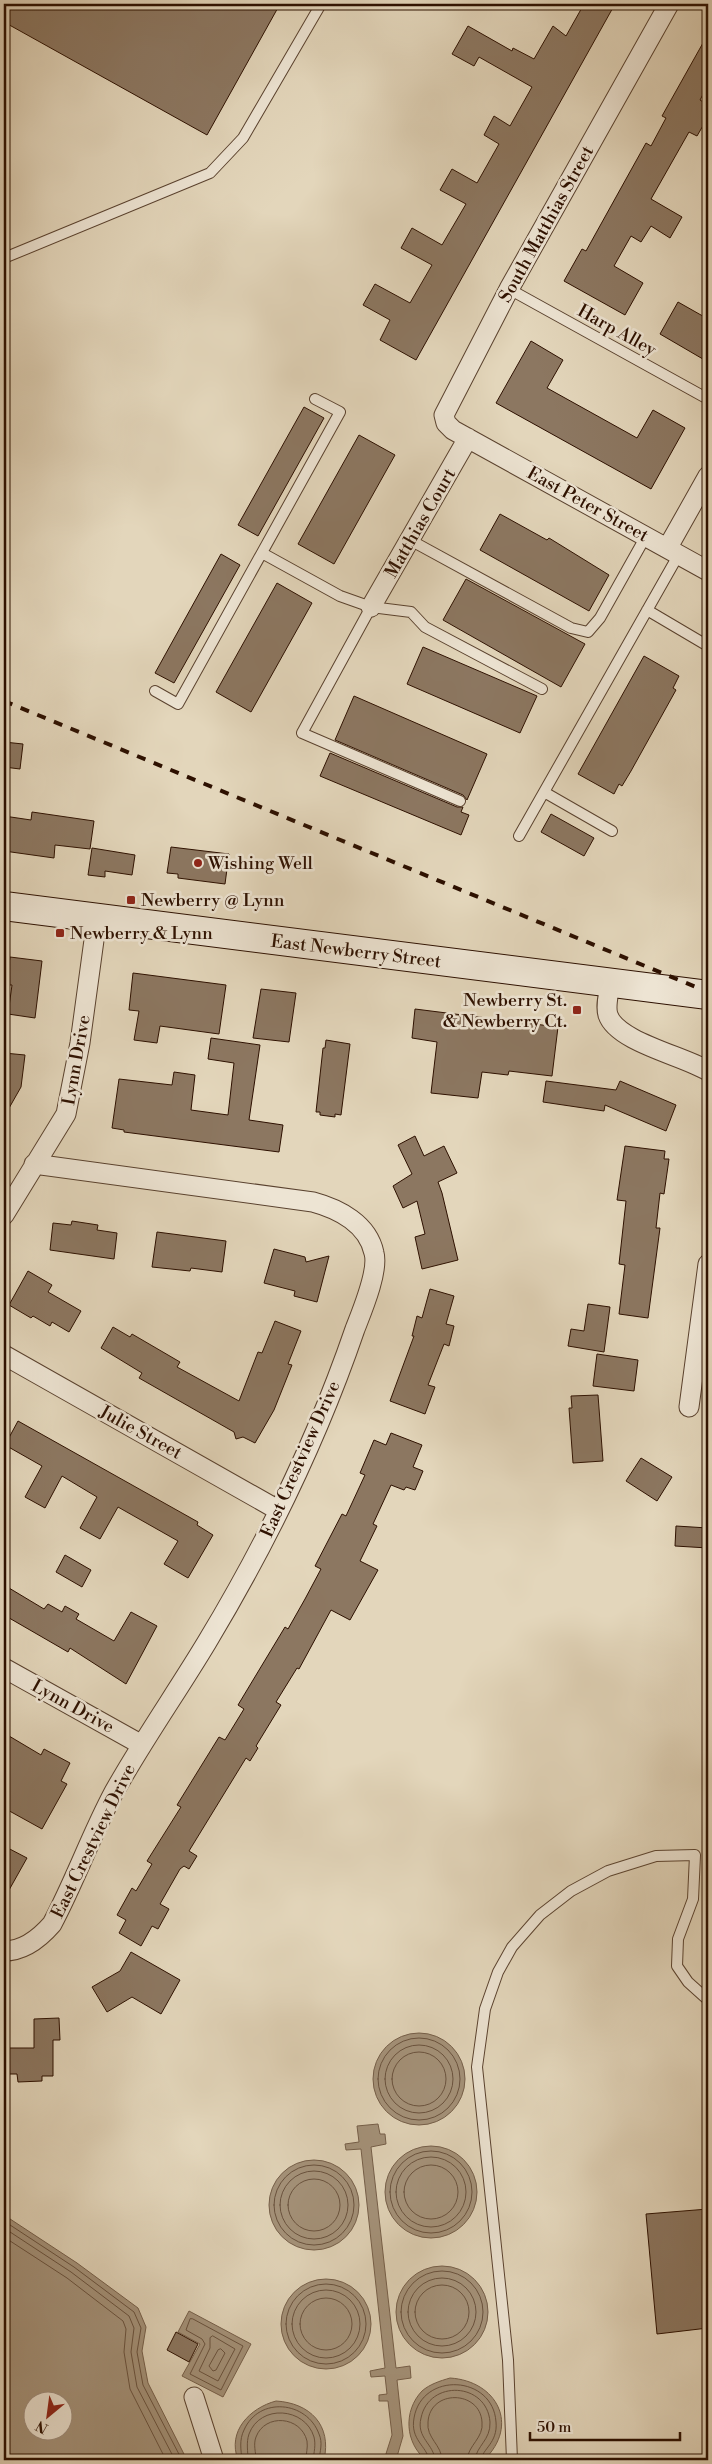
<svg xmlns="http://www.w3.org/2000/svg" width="712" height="2464" viewBox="0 0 712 2464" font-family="'Libre Bodoni',serif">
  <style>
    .water { fill: #a5937b; stroke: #755f4a; fill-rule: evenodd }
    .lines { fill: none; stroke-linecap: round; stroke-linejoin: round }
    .shore { stroke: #69523e; stroke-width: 1 }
    .building { fill: #8c7761; stroke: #2d1000 }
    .service-casing { stroke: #5a422f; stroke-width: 12 }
    .minor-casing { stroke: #5a422f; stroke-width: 21 }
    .secondary-casing { stroke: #2d1000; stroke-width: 30 }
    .service { stroke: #ede4d3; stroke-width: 10 }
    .minor { stroke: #ede4d3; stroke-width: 19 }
    .secondary { stroke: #ede4d3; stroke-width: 28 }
    .rail { stroke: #2d1000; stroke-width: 4; stroke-dasharray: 9 9; stroke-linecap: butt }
    .poi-dot { fill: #8f2418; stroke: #ede4d3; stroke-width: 2 }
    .labels { text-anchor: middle; stroke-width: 5; stroke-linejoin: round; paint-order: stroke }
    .street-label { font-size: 18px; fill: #2d1000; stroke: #ede4d3 }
    .poi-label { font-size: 18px; fill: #2d1000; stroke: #ede4d3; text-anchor: start }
  </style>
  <rect width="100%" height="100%" fill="#e3d6bb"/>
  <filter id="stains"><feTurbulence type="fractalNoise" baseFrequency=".004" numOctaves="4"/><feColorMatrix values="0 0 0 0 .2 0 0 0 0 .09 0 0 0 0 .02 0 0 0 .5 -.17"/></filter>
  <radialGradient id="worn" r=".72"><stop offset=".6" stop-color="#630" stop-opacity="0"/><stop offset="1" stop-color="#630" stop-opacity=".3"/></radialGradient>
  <path class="water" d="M373 2079a46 46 0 1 1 92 0a46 46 0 1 1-92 0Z
    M378 2124 380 2134H385L386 2144 371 2147 396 2368 410 2366 411 2378 397 2380 403 2436 396 2460H384L392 2435 388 2401H379V2395L387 2394 385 2376 371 2377 370 2371 385 2368 361 2149 346 2150 345 2144 359 2142 357 2126Z
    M385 2192a46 46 0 1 1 92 0a46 46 0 1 1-92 0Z
    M269 2205a45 45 0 1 1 90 0a45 45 0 1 1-90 0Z
    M4 2215 77 2263 138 2308 146 2327 142 2351 148 2383 187 2460H4ZM32 2402H62V2432H32Z
    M396 2312a46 46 0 1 1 92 0a46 46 0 1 1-92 0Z
    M281 2324a45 45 0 1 1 90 0a45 45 0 1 1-90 0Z
    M189 2311 251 2344 223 2397 182 2376 200 2344 178 2332Z
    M450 2378C497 2381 520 2425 484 2460H426C405 2443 403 2411 422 2391 430 2384 440 2381 450 2378Z
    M276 2401C310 2403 332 2425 324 2460H238C227 2431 250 2408 276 2401Z"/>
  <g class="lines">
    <path class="shore" d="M378 2079a41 41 0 1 1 82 0a41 41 0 1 1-82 0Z
      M385 2079a34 34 0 1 1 68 0a34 34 0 1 1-68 0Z
      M392 2079a27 27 0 1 1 54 0a27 27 0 1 1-54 0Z
      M390 2192a41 41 0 1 1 82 0a41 41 0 1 1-82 0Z
      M396 2192a35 35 0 1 1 70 0a35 35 0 1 1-70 0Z
      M274 2205a40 40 0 1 1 80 0a40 40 0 1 1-80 0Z
      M404 2192a27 27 0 1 1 54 0a27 27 0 1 1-54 0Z
      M280 2205a34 34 0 1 1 68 0a34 34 0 1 1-68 0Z
      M288 2205a26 26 0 1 1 52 0a26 26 0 1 1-52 0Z
      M4 2221 74 2267 134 2312 141 2328 137 2352 143 2385 182 2460
      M4 2228 71 2272 129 2316 134 2328 131 2352 137 2387 175 2460
      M4 2237 67 2278 123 2321 126 2329 124 2352 130 2389 166 2460
      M401 2312a41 41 0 1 1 82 0a41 41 0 1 1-82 0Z
      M408 2312a34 34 0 1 1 68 0a34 34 0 1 1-68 0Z
      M286 2324a40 40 0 1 1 80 0a40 40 0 1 1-80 0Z
      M415 2312a27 27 0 1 1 54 0a27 27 0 1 1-54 0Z
      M292 2324a34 34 0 1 1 68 0a34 34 0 1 1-68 0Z
      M300 2324a26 26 0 1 1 52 0a26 26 0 1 1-52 0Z
      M193 2319 243 2346 221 2390 190 2374 205 2344 202 2339 186 2330 190 2319Z
      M213 2336 235 2349 218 2381 199 2371 210 2348V2338Z
      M221 2349 225 2353 216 2370 213 2371 209 2366 218 2350Z
      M242 2460C241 2450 239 2440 244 2430 259 2396 307 2401 319 2434 323 2443 320 2451 319 2460
      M248 2460C248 2451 246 2443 249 2434 260 2404 305 2407 314 2437 316 2445 314 2452 313 2460
      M256 2460C256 2452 253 2445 256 2437 265 2413 301 2416 307 2441 308 2448 306 2453 306 2460
      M429 2460C427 2446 410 2440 414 2418 422 2371 493 2375 496 2422 498 2443 482 2449 481 2460
      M435 2460C434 2444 416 2438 421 2418 429 2379 487 2382 490 2422 491 2440 476 2446 475 2460
      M442 2460C442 2445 426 2438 428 2422 430 2389 480 2390 482 2422 484 2438 468 2445 467 2460"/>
  </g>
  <path class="building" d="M4 4H280L207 135 4 22Z
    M584 4H615L416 360 380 340 390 320 363 305 375 284 410 303 432 265 401 248 412 228 442 245 466 204 440 190 452 169 477 183 499 144 484 135 494 116 510 126 532 87 479 57 474 66 452 54 468 26 512 51 513 48 534 59 553 26 566 36Z
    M708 34V85L700 100 708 105V117L697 136 689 132 651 199 682 217 670 238 651 226 641 242 631 236 614 266 643 283 625 315 564 281 582 249 586 251 646 143 651 146 666 118 662 116Z
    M678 302 708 319V362L660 334Z
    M531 341 563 360 547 388 637 438 653 410 685 428 651 489 496 403Z
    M304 407 324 418 258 536 238 525Z
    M359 435 395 455 334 564 298 544Z
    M500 514 547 540 549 538 609 575 589 611 480 550Z
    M221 554 240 565 174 683 155 673Z
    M466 579 585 644 561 687 443 620Z
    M277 583 312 603 251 712 216 692Z
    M423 647 537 696 520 733 407 684Z
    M644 656 679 676 673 688 676 690 631 771 622 786 619 784 614 794 578 774Z
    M354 696 487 754 467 800 463 795 335 740Z
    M4 742 23 744 20 769 4 767Z
    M330 753 457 807H463L461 812 469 815 461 835 320 776Z
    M32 812 94 821 90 849 55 845 54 858 4 851V816L31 820Z
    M551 814 594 838 584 856 541 832Z
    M171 847 229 854 225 884 178 878V874L167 873Z
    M92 848 135 855 132 875 105 871V877L88 875Z
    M10 957 42 961 35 1018 8 1014 12 985H6Z
    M133 973 226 985 219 1034 160 1026 157 1043 134 1040 139 1011 129 1010Z
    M261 989 296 993 289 1042 253 1038Z
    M415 1009 558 1027 552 1076 509 1071 508 1075 482 1072 478 1098 431 1093 437 1042 412 1038Z
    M211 1038 260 1045 249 1120 283 1125 279 1152 124 1132V1130L112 1128 119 1079 172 1085 174 1072 195 1075 191 1110 228 1115 234 1063 208 1059Z
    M326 1040 350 1044 341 1115 335 1114V1117L320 1115V1112H316L323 1048H325Z
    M4 1053 25 1055 21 1087 4 1117Z
    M546 1081 616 1090 620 1081 676 1105 666 1131 605 1105 604 1111 543 1102Z
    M415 1136 424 1156 444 1146 457 1173 438 1182 442 1193 458 1260 422 1269 415 1237 425 1234 417 1201 403 1208 393 1186 412 1174 398 1145Z
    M625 1146 665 1151 664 1159H669L664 1194 660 1193 656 1228H660L648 1318 619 1314 625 1265 619 1264 626 1201 617 1200Z
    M72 1221 98 1225 97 1230 117 1233 114 1259 50 1250 53 1223 71 1225Z
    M157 1232 226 1241 222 1272 191 1268 190 1271 152 1267Z
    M274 1249 305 1257 306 1262 329 1256 317 1302 294 1296 295 1291 264 1283Z
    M28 1271 52 1285 48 1292 81 1311 69 1332 52 1322 50 1326 33 1316 31 1318 9 1305Z
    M430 1289 454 1296 446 1324 454 1326 449 1346 444 1344 428 1385 435 1387 425 1414 390 1401 414 1336H412L417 1316 422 1318Z
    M588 1304 610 1307 604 1352 568 1346 571 1329 584 1331Z
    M275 1321 301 1331 288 1364 292 1365 274 1410 255 1443 243 1437 236 1439 234 1432 139 1378 142 1373 101 1348 113 1327 130 1337 132 1334 180 1362 177 1367 239 1401 258 1352 262 1353Z
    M597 1354 638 1360 634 1391 593 1386Z
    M598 1395 603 1461 573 1463 569 1408H572L571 1396Z
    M18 1421 198 1522 197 1525 213 1535 188 1578 164 1564 178 1541 118 1507 100 1539 80 1528 97 1497 62 1476 45 1508 25 1497 42 1466 5 1445Z
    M391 1433 422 1445 413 1467 423 1471 415 1490 406 1487 404 1490 391 1485 373 1524 377 1526 360 1561 378 1570 350 1620 331 1610 299 1669 297 1668 276 1702 281 1705 256 1746 258 1748 250 1761 246 1758 189 1851 197 1856 189 1869 184 1866 180 1869 160 1904 169 1909 158 1929 152 1926 141 1946 119 1933 126 1920 117 1915 132 1888 136 1891 152 1864 147 1861 181 1807 177 1805 219 1737 225 1740 244 1709 238 1705 285 1627 288 1629 305 1599 321 1569 315 1566 342 1514 346 1516 365 1475 360 1473 374 1440 386 1445Z
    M641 1458 672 1477 657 1501 626 1481Z
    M676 1526 708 1528V1548L675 1546Z
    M65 1555 91 1570 82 1587 56 1572Z
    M4 1585 44 1609 48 1604 62 1612 65 1606 79 1614 76 1619 114 1641 131 1612 157 1626 126 1684 70 1648 68 1652 4 1615Z
    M4 1733 41 1755 44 1749 70 1763 61 1781 67 1784 42 1829 4 1808Z
    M4 1846 27 1858 4 1899Z
    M131 1952 180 1980 161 2014 132 1997 107 2012 92 1987 120 1971Z
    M59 2018 60 2040H53V2076H42V2081L18 2082 17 2074H8L7 2048H34V2019Z
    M708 2209V2328L657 2334 646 2214Z
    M176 2332 198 2344 189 2362 167 2350Z"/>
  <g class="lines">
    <defs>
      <path id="service" d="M4 258 210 173 243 138 321 4
        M509 289 708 399
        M410 540 571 628 588 632 600 618 646 536
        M262 553 340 596 371 607 411 612 425 627 542 689
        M371 607 302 733 460 801
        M647 610 708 646
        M155 691 178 704 340 412 315 399
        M544 792 612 831
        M519 836 679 554
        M512 2460 508 2360 477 2067 485 2009 498 1972 512 1947 540 1915 571 1891 608 1871 656 1856 695 1855 693 1899 678 1939 677 1966 688 1982 708 2000"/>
      <path id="minor" d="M669 4 509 289 444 415 446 423 453 430 708 571
        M668 547 708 476
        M371 607 468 438
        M610 984C609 993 605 1006 608 1015 617 1042 684 1056 708 1071
        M4 1215 66 1114 80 1043 97 918
        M4 1355 278 1510
        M689 1407 708 1264
        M4 1668 142 1745
        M4 1951C24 1951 39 1939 52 1924 75 1881 91 1835 114 1792 143 1740 177 1692 207 1642 266 1544 318 1437 355 1329 362 1311 379 1271 374 1253 368 1224 339 1209 313 1202L34 1164
        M194 2397 214 2460"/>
      <path id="secondary" d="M4 906 708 995"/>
    </defs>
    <use href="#service" class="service-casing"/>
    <use href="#minor" class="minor-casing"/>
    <use href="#secondary" class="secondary-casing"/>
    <use href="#service" class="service"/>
    <use href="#minor" class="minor"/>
    <use href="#secondary" class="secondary"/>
    <path class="rail" d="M4 701 708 992"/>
  </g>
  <g class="poi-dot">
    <circle cx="198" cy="863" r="5"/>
    <rect x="126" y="895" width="10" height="10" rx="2.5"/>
    <rect x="55" y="928" width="10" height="10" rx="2.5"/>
    <rect x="572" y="1005" width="10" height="10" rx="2.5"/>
  </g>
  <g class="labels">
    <g class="street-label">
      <text transform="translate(546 224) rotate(-61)" y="6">South Matthias Street</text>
      <text transform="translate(617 330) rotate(29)" y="6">Harp Alley</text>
      <text transform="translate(588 504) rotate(29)" y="6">East Peter Street</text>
      <text transform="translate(420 523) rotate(-60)" y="6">Matthias Court</text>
      <text transform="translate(356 951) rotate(7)" y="6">East Newberry Street</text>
      <text transform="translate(76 1060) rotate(-80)" y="6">Lynn Drive</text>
      <text transform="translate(141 1432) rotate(29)" y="6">Julie Street</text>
      <text transform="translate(300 1459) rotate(-66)" y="6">East Crestview Drive</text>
      <text transform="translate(73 1706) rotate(29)" y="6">Lynn Drive</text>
      <text transform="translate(93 1841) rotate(-64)" y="6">East Crestview Drive</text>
    </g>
    <g class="poi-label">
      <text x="208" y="869">Wishing Well</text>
      <text x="141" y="906">Newberry @ Lynn</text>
      <text x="70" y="939">Newberry &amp; Lynn</text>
      <text x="567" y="1006" text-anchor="end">Newberry St.<tspan x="567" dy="21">&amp; Newberry Ct.</tspan></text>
    </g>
  </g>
  <rect width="712" height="2464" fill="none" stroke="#e3d6bb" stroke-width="20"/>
  <rect x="5" y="5" width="702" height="2454" fill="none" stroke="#2d1000" stroke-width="2.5"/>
  <rect x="10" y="10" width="692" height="2444" fill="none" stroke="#2d1000"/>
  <g transform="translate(48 2416) rotate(209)"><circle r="24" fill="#ede4d3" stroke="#a08f7f"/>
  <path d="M0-4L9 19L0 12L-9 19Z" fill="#8f2418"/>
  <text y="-8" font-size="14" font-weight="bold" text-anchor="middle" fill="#2d1000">N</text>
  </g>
  <path d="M530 2432v8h150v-8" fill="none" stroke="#2d1000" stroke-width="2.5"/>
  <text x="537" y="2432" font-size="15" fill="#2d1000" stroke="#ede4d3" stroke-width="4" paint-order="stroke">50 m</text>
  <rect width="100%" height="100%" filter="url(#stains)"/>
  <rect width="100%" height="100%" fill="url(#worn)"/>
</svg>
